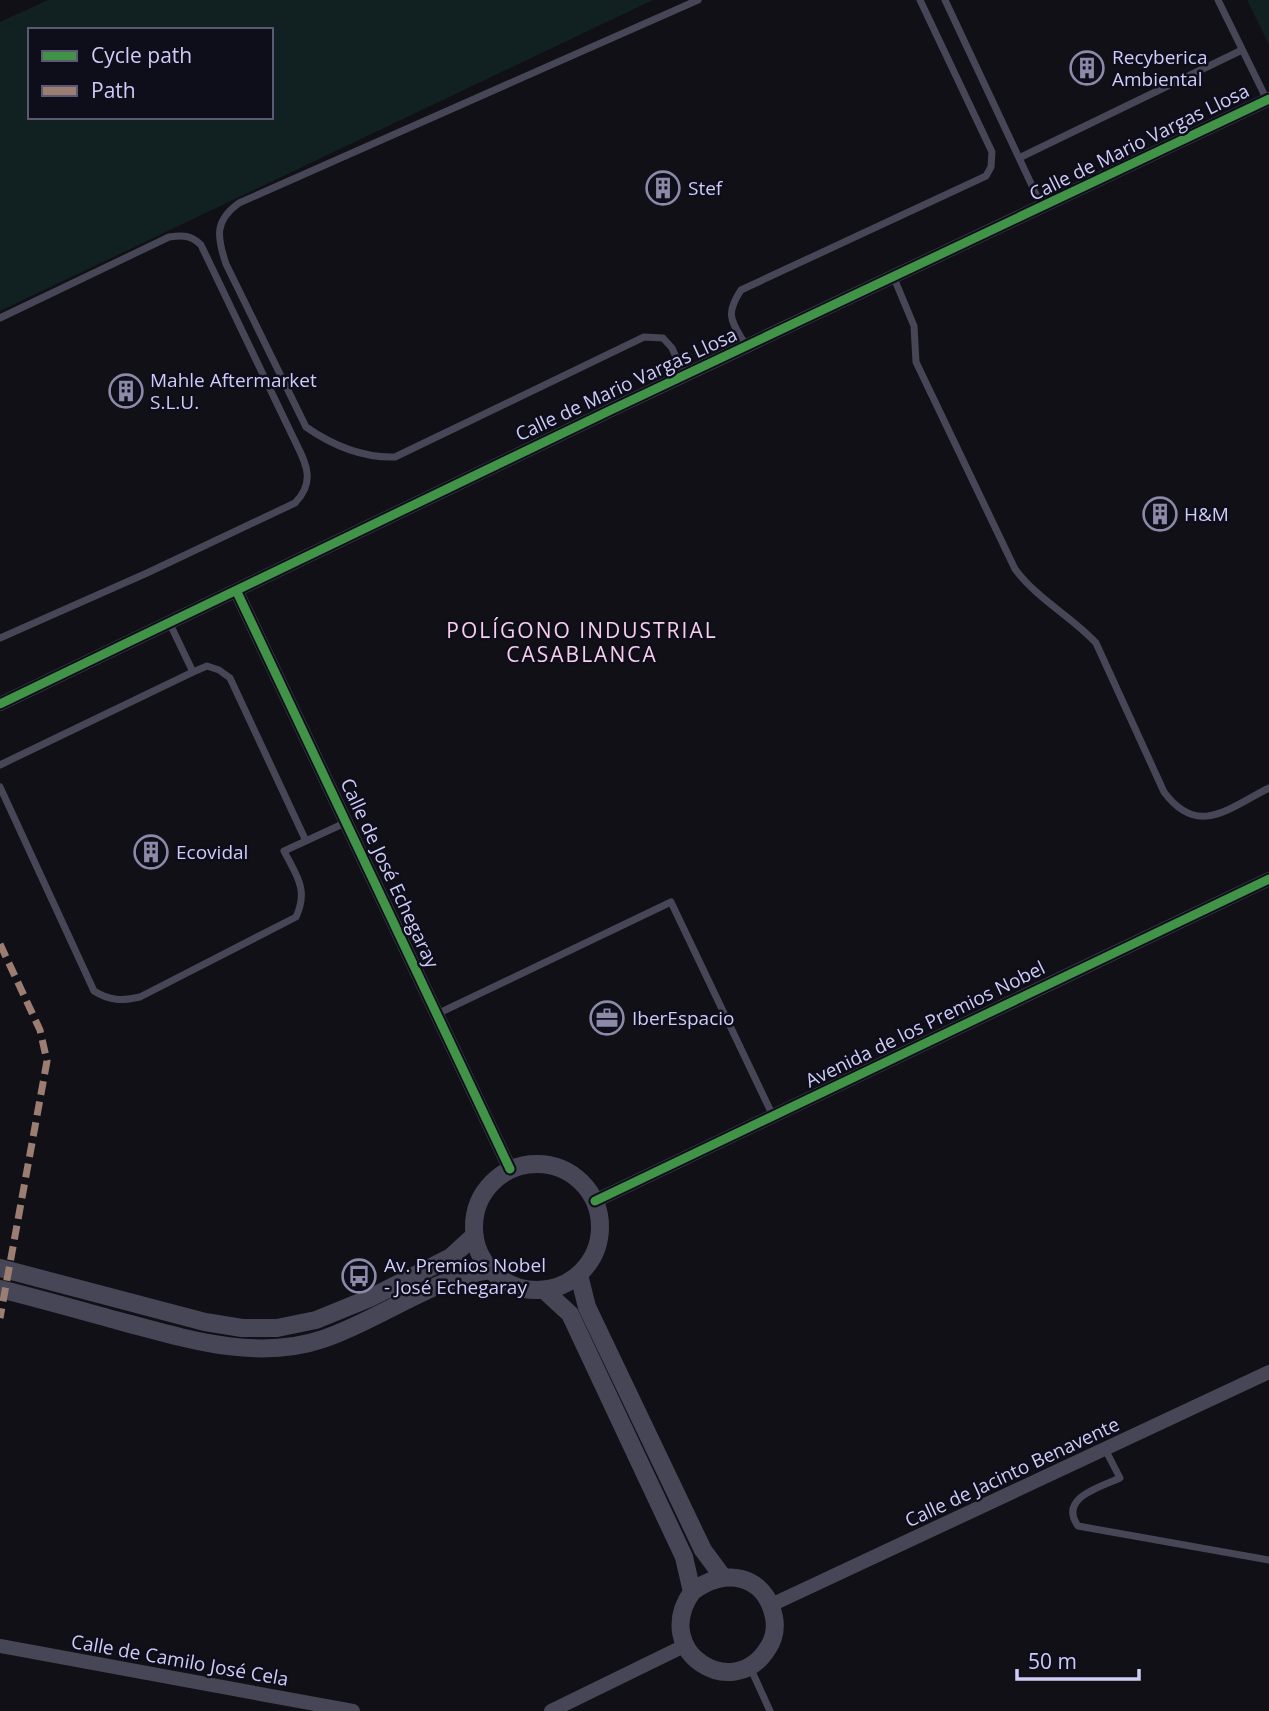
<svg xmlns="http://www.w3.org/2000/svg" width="1269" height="1711" viewBox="0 0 1269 1711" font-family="'Open Sans',sans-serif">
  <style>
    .green { fill: #112020; fill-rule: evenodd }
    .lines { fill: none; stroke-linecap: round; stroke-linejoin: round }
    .service { stroke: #464657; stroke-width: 7 }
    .minor { stroke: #464657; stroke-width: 14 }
    .tertiary { stroke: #464657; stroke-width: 18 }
    .quiet { stroke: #9b7d72; stroke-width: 7; stroke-dasharray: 14 7; stroke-linecap: butt }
    .cycleway-casing { stroke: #0e0d1a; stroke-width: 13 }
    .cycleway { stroke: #419447; stroke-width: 9 }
    .labels { text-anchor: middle; stroke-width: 5; stroke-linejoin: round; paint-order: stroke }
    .poi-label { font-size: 19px; fill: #ceccf8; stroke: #0e0d1a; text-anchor: start }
    .street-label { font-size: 19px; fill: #ceccf8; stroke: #0e0d1a }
    .neighbourhood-label { font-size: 21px; letter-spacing: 2px; fill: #f9ceed; stroke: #0e0d1a }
  </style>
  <rect width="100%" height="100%" fill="#111017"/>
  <path class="green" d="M48 0H653L0 311V22ZM30 30H271V117H30Z
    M1247 0H1269V45Z"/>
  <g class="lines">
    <path class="service" d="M945 0 1042 207
      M1218 0 1267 100
      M1019 158 1242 50
      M894 278 914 326 916 362 1015 569C1037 599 1071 616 1096 643L1164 792C1198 838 1229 808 1269 788
      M0 318 169 237C183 235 191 235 201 245L293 437C305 462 317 480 295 503L147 573 0 638
      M746 346C732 321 724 316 741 290L986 176 991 167 992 152 920 0
      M684 375 672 348 663 338 644 337 395 457C363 458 332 445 306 427L226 264C217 237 214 221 239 203L698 0
      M193 672 207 666 219 670 230 678 306 841
      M0 765 193 672 170 624
      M0 787 94 991C110 1001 122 1001 140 997L296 917C309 889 296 875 284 851L347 822
      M437 1014 671 902 773 1116
      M1105 1449 1120 1478C1100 1487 1058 1498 1078 1526L1269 1560
      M750 1667 770 1711"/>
    <path class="minor" d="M237 592 510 1169
      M0 704 613 409 1269 99
      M595 1201 1269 879
      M771 1605 1269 1372
      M0 1646 353 1711
      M551 1711 684 1646"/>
    <path class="tertiary" d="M474 1227a63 63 0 1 1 126 0a63 63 0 1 1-126 0Z
      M0 1268 205 1322 242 1328H277L316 1320 370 1298 451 1257 474 1236
      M579 1275 587 1307 703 1550 723 1577
      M0 1289C40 1299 79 1310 119 1321 184 1338 256 1362 323 1339 378 1321 434 1277 491 1270
      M544 1290 570 1314 684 1557 692 1592C650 1652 734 1704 768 1648 774 1639 776 1628 774 1617 765 1574 724 1567 692 1592"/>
    <path class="quiet" d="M0 944 40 1030 47 1061 0 1318"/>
    <defs>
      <path id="cycleway" d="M237 592 510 1169
        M0 704 613 409 1269 99
        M595 1201 1269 879"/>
    </defs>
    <use href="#cycleway" class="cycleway-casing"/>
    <use href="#cycleway" class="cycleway"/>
  </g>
  <defs>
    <symbol id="building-ring" viewBox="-11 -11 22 22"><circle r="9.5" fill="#0e0d1a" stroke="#8c8aa9" stroke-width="1.5"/><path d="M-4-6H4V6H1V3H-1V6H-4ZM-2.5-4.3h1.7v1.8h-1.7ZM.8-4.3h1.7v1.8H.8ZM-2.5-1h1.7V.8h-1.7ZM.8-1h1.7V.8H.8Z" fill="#8c8aa9"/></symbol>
    <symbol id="office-ring" viewBox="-11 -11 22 22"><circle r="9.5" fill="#0e0d1a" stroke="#8c8aa9" stroke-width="1.5"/><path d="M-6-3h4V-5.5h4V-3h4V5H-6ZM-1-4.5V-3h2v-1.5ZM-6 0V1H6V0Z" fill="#8c8aa9"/></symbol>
    <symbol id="bus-ring" viewBox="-11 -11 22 22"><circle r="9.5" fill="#0e0d1a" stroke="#8c8aa9" stroke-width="1.5"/><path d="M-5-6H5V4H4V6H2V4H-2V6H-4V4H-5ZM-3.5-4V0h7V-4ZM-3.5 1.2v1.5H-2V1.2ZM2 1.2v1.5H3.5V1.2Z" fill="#8c8aa9"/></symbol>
  </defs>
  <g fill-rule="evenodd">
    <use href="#building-ring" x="1068" y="49" width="38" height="38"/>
    <use href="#building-ring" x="644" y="169" width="38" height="38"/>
    <use href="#building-ring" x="107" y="372" width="38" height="38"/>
    <use href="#building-ring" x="1141" y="495" width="38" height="38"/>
    <use href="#building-ring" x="132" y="833" width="38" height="38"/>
    <use href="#office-ring" x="588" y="999" width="38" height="38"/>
    <use href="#bus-ring" x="340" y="1257" width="38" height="38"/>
  </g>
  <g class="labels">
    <g class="poi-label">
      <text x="1112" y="64">Recyberica<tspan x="1112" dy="22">Ambiental</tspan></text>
      <text x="688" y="195">Stef</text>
      <text x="150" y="387">Mahle Aftermarket<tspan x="150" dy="22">S.L.U.</tspan></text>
      <text x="1184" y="521">H&amp;M</text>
      <text x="176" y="859">Ecovidal</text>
      <text x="632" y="1025">IberEspacio</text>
      <text x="384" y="1272">Av. Premios Nobel<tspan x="384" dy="22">- José Echegaray</tspan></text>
    </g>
    <g class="street-label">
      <text transform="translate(1139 142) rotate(-26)" y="7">Calle de Mario Vargas Llosa</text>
      <text transform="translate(626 384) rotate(-25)" y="7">Calle de Mario Vargas Llosa</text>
      <text transform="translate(390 873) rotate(65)" y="7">Calle de José Echegaray</text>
      <text transform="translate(925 1024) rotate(-26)" y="7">Avenida de los Premios Nobel</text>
      <text transform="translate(1012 1472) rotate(-25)" y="7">Calle de Jacinto Benavente</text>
      <text transform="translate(180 1660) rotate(10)" y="7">Calle de Camilo José Cela</text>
    </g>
    <g class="neighbourhood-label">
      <text x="582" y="638">POLÍGONO INDUSTRIAL<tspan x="582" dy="24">CASABLANCA</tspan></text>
    </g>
  </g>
  <rect x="28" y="28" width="245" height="91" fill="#0e0d1a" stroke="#5b5973" stroke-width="2"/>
  <rect x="42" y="51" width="35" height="10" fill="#419447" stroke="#5b5973" stroke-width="2"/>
  <text x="91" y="63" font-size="21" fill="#ceccf8">Cycle path</text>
  <rect x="42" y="86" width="35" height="10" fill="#9b7d72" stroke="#5b5973" stroke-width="2"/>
  <text x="91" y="98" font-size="21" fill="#ceccf8">Path</text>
  <path d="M1017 1669v10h122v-10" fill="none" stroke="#ceccf8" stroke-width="3.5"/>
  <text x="1028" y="1669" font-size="21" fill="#ceccf8" stroke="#0e0d1a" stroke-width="5" paint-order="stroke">50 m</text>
</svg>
